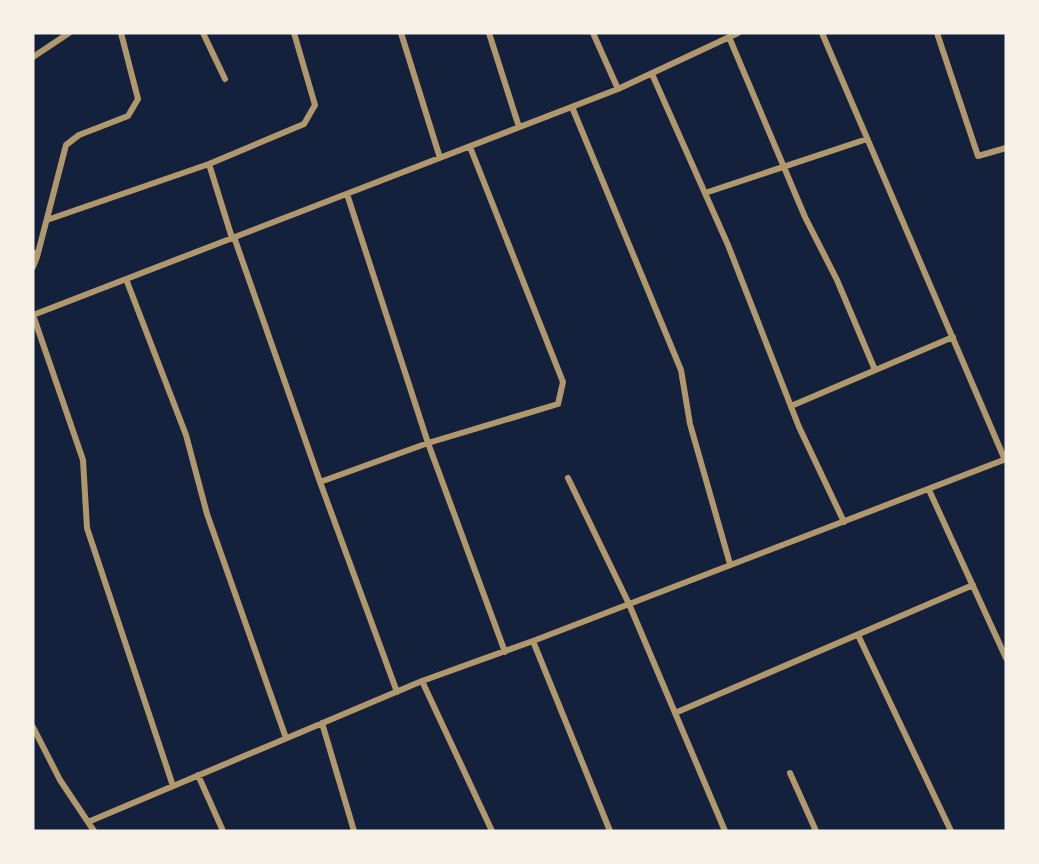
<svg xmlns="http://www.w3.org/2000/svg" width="1039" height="864" viewBox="0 0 1039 864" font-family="Montserrat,sans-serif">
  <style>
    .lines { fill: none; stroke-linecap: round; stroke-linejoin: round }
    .minor { stroke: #b1986c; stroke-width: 6 }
  </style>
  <rect width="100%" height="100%" fill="#14213d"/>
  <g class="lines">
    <path class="minor" d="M203 33 225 79
      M401 33 440 158
      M489 33 519 127
      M593 33 618 89
      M822 33 1005 460
      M937 33 978 156 1006 148
      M729 37 805 217 837 280 875 370
      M33 57 69 33
      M652 74 728 245 799 427 844 522
      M572 107 681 370 690 424 730 564
      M209 164 232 238 234 237 320 482 397 692
      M705 193 867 139
      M347 194 428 443 505 652
      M47 220 209 164 304 124 315 105 294 33
      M33 252 37 257 33 267
      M37 257 66 145 79 135 128 116 138 99 121 33
      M126 279 186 435 207 514 286 738
      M791 406 953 337
      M568 478 629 604 725 831
      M320 482 428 443 558 404 563 382 470 147
      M929 490 1006 658
      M858 635 951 831
      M533 641 610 831
      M422 681 533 641 1006 459
      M675 713 973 585
      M322 723 354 831
      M33 727 60 780 94 831
      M790 773 816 831
      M198 775 223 831
      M173 786 87 528 83 460 33 315 618 89 738 33
      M88 822 422 681 492 831"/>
  </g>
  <rect width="1039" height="864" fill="none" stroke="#f6f1e7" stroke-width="69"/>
</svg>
